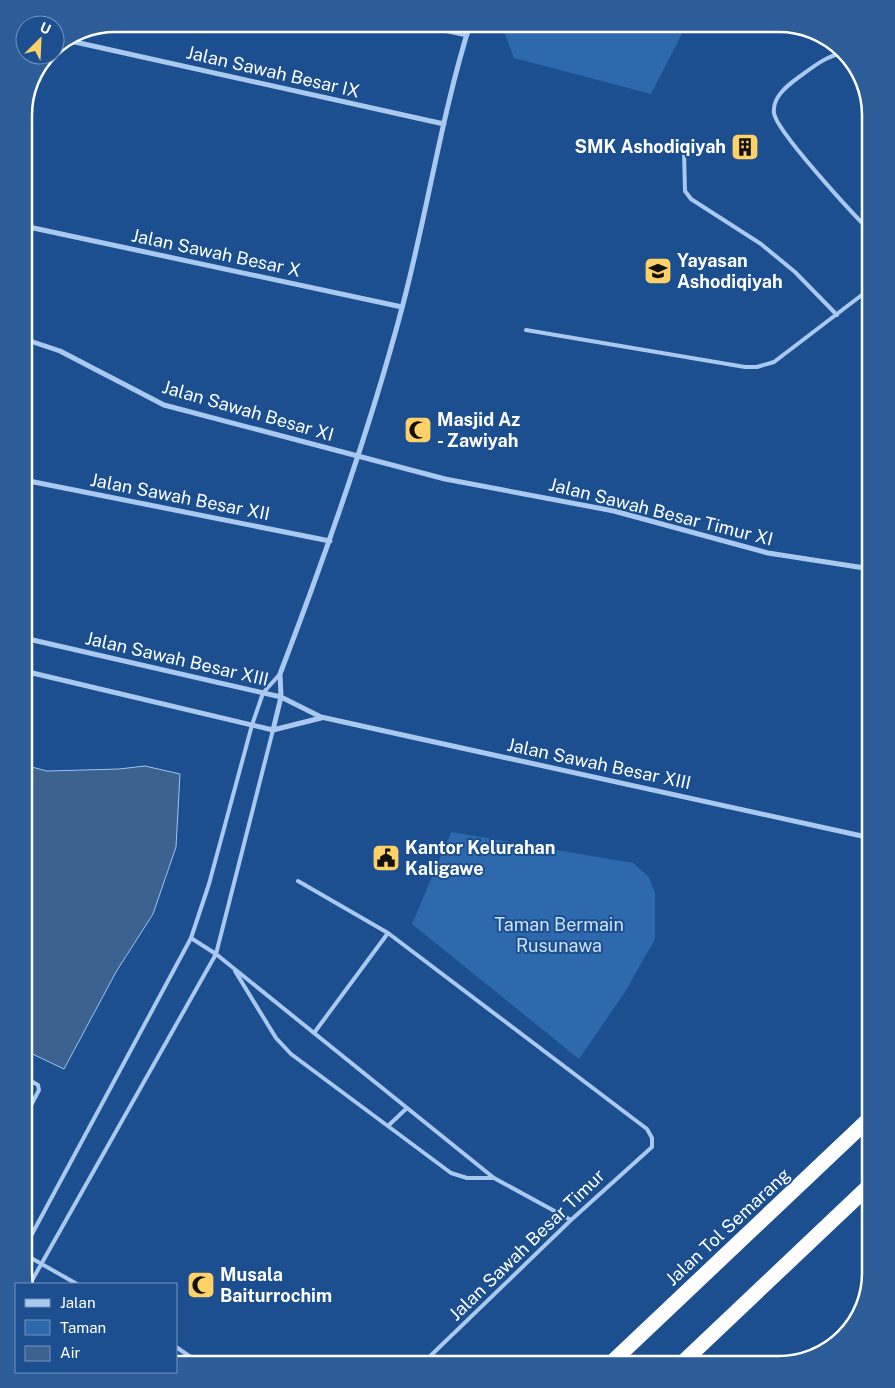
<svg xmlns="http://www.w3.org/2000/svg" width="895" height="1388" viewBox="0 0 895 1388" font-family="'Public Sans',sans-serif">
  <style>
    .green { fill: #2e69ad }
    .water { fill: #3c6290; stroke: #9cc4f0 }
    .lines { fill: none; stroke-linecap: round; stroke-linejoin: round }
    .service { stroke: #a9c9ee; stroke-width: 4 }
    .minor { stroke: #a9c9ee; stroke-width: 5 }
    .motorway { stroke: #fff; stroke-width: 15 }
    .labels { text-anchor: middle; stroke-width: 4; stroke-linejoin: round; paint-order: stroke }
    .street-label { font-size: 18px; fill: #fff; stroke: #1b4f8f }
    .poi-label { font-size: 18px; font-weight: bold; fill: #fff; stroke: #1b4f8f; text-anchor: start }
    .park-label { font-size: 18px; fill: #cfe3fa; stroke: #1b4f8f }
    .rim { fill: none; stroke: #fff; stroke-width: 2.5 }
  </style>
  <rect width="100%" height="100%" fill="#1b4f8f"/>
  <path class="green" d="M501 24H687L651 94 514 58Z
    M451 832 633 863 649 877 655 893V939L625 992 579 1059 412 924Z"/>
  <path class="water" d="M24 765 47 771 119 769 145 766 180 774 176 847 153 914 116 972 64 1069 24 1050Z"/>
  <g class="lines">
    <path class="service" d="M843 53C826 56 813 67 799 77 788 85 772 97 774 113 776 131 854 215 871 232
      M684 150 685 191 691 199 761 244 795 272 837 315
      M526 330 745 367H757L774 362 871 288
      M298 881 388 933 647 1129 652 1138V1147L571 1220 422 1364
      M191 938 216 954 494 1178 571 1220
      M235 971 276 1038 291 1054 451 1173 467 1178H493
      M314 1033 388 933
      M24 1119 39 1090 38 1085 24 1077
      M389 1125 407 1108
      M24 1249 191 938 209 884 252 725 263 693 280 674
      M24 1254 77 1284
      M30 1284 216 954 273 730
      M176 1347 201 1364"/>
    <path class="minor" d="M417 24 467 35
      M66 40 444 124
      M24 226 402 307
      M24 339 60 351 164 405 445 479 614 511 768 553 871 569
      M24 480 330 541
      M24 638 281 697 321 717 871 838
      M24 671 273 730 321 718
      M273 730 281 697 280 674C326 554 369 432 402 308 427 214 441 117 470 24"/>
    <path class="motorway" d="M610 1364 871 1117
      M681 1364 871 1184"/>
  </g>
  <defs>
    <symbol id="building-square" viewBox="-11 -11 22 22"><rect x="-9" y="-9" width="18" height="18" rx="4" fill="#ffd166" stroke="#1b4f8f"/><path d="M-4-6H4V6H1V3H-1V6H-4ZM-2.5-4.3h1.7v1.8h-1.7ZM.8-4.3h1.7v1.8H.8ZM-2.5-1h1.7V.8h-1.7ZM.8-1h1.7V.8H.8Z" fill="#111"/></symbol>
    <symbol id="school-square" viewBox="-11 -11 22 22"><rect x="-9" y="-9" width="18" height="18" rx="4" fill="#ffd166" stroke="#1b4f8f"/><path d="M0-5L7-2L0 1L-7-2ZM-4 1L0 2.5L4 1V4Q0 6-4 4Z" fill="#111"/></symbol>
    <symbol id="mosque-square" viewBox="-11 -11 22 22"><rect x="-9" y="-9" width="18" height="18" rx="4" fill="#ffd166" stroke="#1b4f8f"/><path d="M3.5-4.9A6 6 0 1 0 3.5 4.9A5 5 0 1 1 3.5-4.9Z" fill="#111"/></symbol>
    <symbol id="civic-square" viewBox="-11 -11 22 22"><rect x="-9" y="-9" width="18" height="18" rx="4" fill="#ffd166" stroke="#1b4f8f"/><path d="M-.6-6.5H3V-4.5H.6V-3L4-1V1h2V6H-6V1h2V-1L-.6-3ZM-1.2 2.5V6h2.4V2.5Z" fill="#111"/></symbol>
  </defs>
  <g fill-rule="evenodd">
    <use href="#building-square" x="729" y="131" width="32" height="32"/>
    <use href="#school-square" x="642" y="255" width="32" height="32"/>
    <use href="#mosque-square" x="402" y="414" width="32" height="32"/>
    <use href="#civic-square" x="370" y="842" width="32" height="32"/>
    <use href="#mosque-square" x="185" y="1269" width="32" height="32"/>
  </g>
  <g class="labels">
    <g class="street-label">
      <text transform="translate(273 72) rotate(13)" y="6">Jalan Sawah Besar IX</text>
      <text transform="translate(216 253) rotate(12)" y="6">Jalan Sawah Besar X</text>
      <text transform="translate(248 411) rotate(16)" y="6">Jalan Sawah Besar XI</text>
      <text transform="translate(180 497) rotate(11)" y="6">Jalan Sawah Besar XII</text>
      <text transform="translate(661 512) rotate(14)" y="6">Jalan Sawah Besar Timur XI</text>
      <text transform="translate(177 659) rotate(13)" y="6">Jalan Sawah Besar XIII</text>
      <text transform="translate(599 764) rotate(12)" y="6">Jalan Sawah Besar XIII</text>
      <text transform="translate(728 1227) rotate(-43)" y="6">Jalan Tol Semarang</text>
      <text transform="translate(527 1245) rotate(-44)" y="6">Jalan Sawah Besar Timur</text>
    </g>
    <g class="poi-label">
      <text x="726" y="153" text-anchor="end">SMK Ashodiqiyah</text>
      <text x="677" y="267">Yayasan<tspan x="677" dy="21">Ashodiqiyah</tspan></text>
      <text x="437" y="426">Masjid Az<tspan x="437" dy="21">- Zawiyah</tspan></text>
      <text x="405" y="854">Kantor Kelurahan<tspan x="405" dy="21">Kaligawe</tspan></text>
      <text x="220" y="1281">Musala<tspan x="220" dy="21">Baiturrochim</tspan></text>
    </g>
    <g class="park-label">
      <text x="559" y="931">Taman Bermain<tspan x="559" dy="21">Rusunawa</tspan></text>
    </g>
  </g>
  <path d="M0 0H895V1388H0ZM115 32H779A83 83 0 0 1 862 115V1273A83 83 0 0 1 779 1356H115A83 83 0 0 1 32 1273V115A83 83 0 0 1 115 32Z" fill="#2d5d98" fill-rule="evenodd"/>
  <path class="rim" d="M115 32H779A83 83 0 0 1 862 115V1273A83 83 0 0 1 779 1356H115A83 83 0 0 1 32 1273V115A83 83 0 0 1 115 32Z"/>
  <rect x="15" y="1283" width="162" height="90" fill="#1b4f8f" stroke="#7695bc"/>
  <rect x="25" y="1299" width="25" height="8" fill="#a9c9ee" stroke="#7695bc"/>
  <text x="60" y="1308" font-size="15" fill="#ffffff">Jalan</text>
  <rect x="25" y="1320" width="25" height="15" fill="#2e69ad" stroke="#7695bc"/>
  <text x="60" y="1333" font-size="15" fill="#ffffff">Taman</text>
  <rect x="25" y="1346" width="25" height="15" fill="#3c6290" stroke="#7695bc"/>
  <text x="60" y="1358" font-size="15" fill="#ffffff">Air</text>
  <g transform="translate(40 40) rotate(24)"><circle r="24" fill="#1b4f8f" stroke="#7695bc"/>
  <path d="M0-4L9 19L0 12L-9 19Z" fill="#ffd166"/>
  <text y="-8" font-size="14" font-weight="bold" text-anchor="middle" fill="#ffffff">U</text>
  </g>
</svg>
